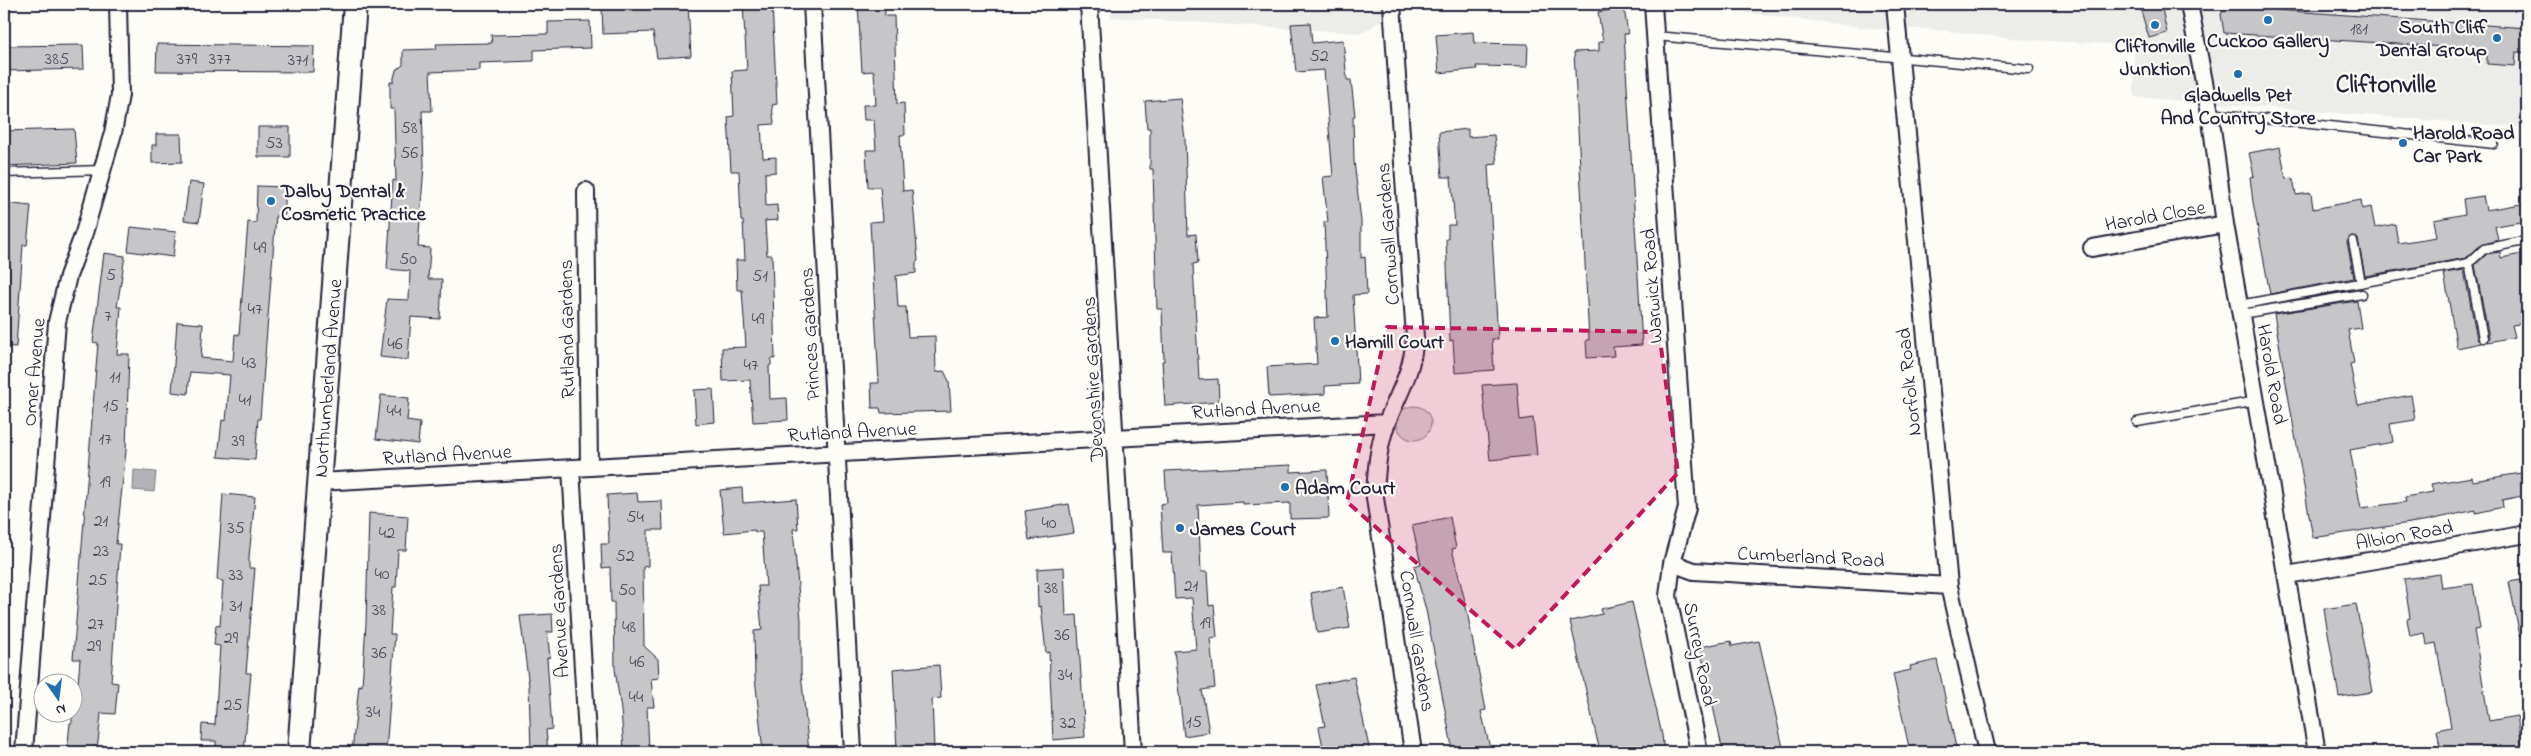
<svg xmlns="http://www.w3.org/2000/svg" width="2531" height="756" viewBox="0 0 2531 756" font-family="'Indie Flower',sans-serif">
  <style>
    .built { fill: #ecece9 }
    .green { fill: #dddcdb; stroke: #807f8b }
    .water { fill: #b2b2b7; stroke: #787885 }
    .building { fill: #c6c6c8; stroke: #22223b }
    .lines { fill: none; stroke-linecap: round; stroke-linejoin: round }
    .lane-casing { stroke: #22223b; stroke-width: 11 }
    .street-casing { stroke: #22223b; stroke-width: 20 }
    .secondary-casing { stroke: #22223b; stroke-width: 26 }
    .lane { stroke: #fdfcf7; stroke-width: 8 }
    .street { stroke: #fdfcf7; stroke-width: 16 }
    .secondary { stroke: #fdfcf7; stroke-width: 22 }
    .marked { fill: #c2185b; fill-opacity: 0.2; stroke: #c2185b; stroke-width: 4; stroke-dasharray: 10 6; stroke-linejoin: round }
    .poi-dot { fill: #1f6fb2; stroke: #fdfcf7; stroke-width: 2 }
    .labels { text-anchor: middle; stroke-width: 4.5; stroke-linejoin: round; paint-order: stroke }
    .number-label { font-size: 18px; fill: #4b4b5e }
    .poi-label { font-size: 20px; font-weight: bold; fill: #22223b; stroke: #fdfcf7; text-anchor: start }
    .street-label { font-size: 20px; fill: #22223b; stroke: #fdfcf7 }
    .district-label { font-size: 25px; font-weight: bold; fill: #22223b; stroke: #fdfcf7 }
  </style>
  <rect width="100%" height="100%" fill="#fdfcf7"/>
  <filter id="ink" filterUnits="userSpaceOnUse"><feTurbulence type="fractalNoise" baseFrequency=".02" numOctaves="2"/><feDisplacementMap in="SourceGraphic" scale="10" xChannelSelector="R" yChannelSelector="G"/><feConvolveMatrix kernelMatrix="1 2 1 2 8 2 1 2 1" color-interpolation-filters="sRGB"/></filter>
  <g filter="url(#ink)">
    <path class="built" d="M1111 4H1407L1362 33 1111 17Z
      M1615 4H2527V125L2516 127 2134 97V45L2031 40 1928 29H1876L1681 4Z"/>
    <path class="green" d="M1397 423a17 17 0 1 1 34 0a17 17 0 1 1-34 0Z"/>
    <path class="water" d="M134 470 156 472 154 492 133 490Z"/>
    <path class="building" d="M651 4H688L691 56 657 58 653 32 603 34 602 7 651 6Z
      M743 4H772L777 104 772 105 774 124 761 125 763 158 776 157V172L765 173 766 206 777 205 778 220 765 221 767 255H772L775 359H771V365L769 366 770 399 787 398 788 420 753 422 750 380 723 381 722 348 746 347 742 290H737L736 260H745L743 221H741L739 171H731L728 117 734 116 732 71 747 70Z
      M858 4H885V16H894L897 104 904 103 905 135H900L903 191 912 190 918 261 916 262V273L896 276 898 307H906L908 337 935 336 936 372 944 371 949 381 951 411 881 413 880 408H872L871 383H879L870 222 883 221 880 187H868L866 150H876L874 120H864L863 105H876L874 71 862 72Z
      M2139 4H2161L2167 33 2149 38Z
      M2230 4 2277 10 2527 28V53L2516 52 2515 66 2487 64V53H2476V49L2224 33 2221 14Z
      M1624 8 1628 34H1624L1642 345 1613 347 1614 356 1587 358 1586 340H1589L1574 52 1599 51V42H1603L1598 12Z
      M590 21 591 48 534 50V61L479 63V70L430 72 432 111H422L424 165 418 247 430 248 428 279H442L440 319 411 317 408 360 380 357 387 299 409 300 410 271 387 269 393 180 396 181 394 109H390V82H393L396 70 403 65V50L437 49 436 44 492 43 491 35 548 34V22Z
      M1310 23 1312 43 1343 40 1347 80H1351L1355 116H1353L1354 161 1361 221V258L1365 257 1367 294 1353 295 1358 384 1325 386V394L1269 397 1267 367 1317 364 1314 318 1328 317 1324 222H1328L1323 177 1333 176 1324 70 1296 72 1291 24Z
      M1473 32 1474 43 1528 44 1527 67 1476 66 1477 69 1439 73 1436 35Z
      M157 44 314 46 313 72 156 71Z
      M83 45 84 69 4 71V46Z
      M1180 98 1185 139 1188 235 1196 234 1198 263 1193 264 1199 380 1218 379 1219 402 1165 406 1162 361H1164L1162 309H1157L1153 169H1150V128H1147L1145 101Z
      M258 127H290V157H258Z
      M74 129 77 163 4 166V131Z
      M1468 129V137L1494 135 1497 164 1488 165 1498 339H1492L1494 370 1455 373 1453 340 1450 341 1446 239H1448V225H1455L1451 177H1442L1439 132Z
      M156 134H181L182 162 152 163V145H156Z
      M2280 147 2286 179 2293 178 2296 195 2311 193 2313 209 2361 200 2362 209 2371 207 2375 228 2395 224 2398 243 2437 237 2434 220 2465 214 2463 199 2483 196 2486 210 2527 203V221L2495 226 2498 240 2481 245 2466 258 2365 276 2358 239 2351 236 2347 242 2354 278 2270 294 2253 202 2250 177 2254 176 2249 153Z
      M189 182 204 184 199 222 184 220Z
      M257 186 285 187V215H276L260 419H258L255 460 218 457 222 420 226 421 230 375 190 372 188 394 172 392 177 322 203 324 201 358 233 361 235 334 239 335 248 222 256 223Z
      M4 203 31 206 27 245H23L16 347 4 346Z
      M131 227 176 232 173 257 128 251Z
      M2500 252 2501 258 2527 253V323L2512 325 2515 337 2487 342 2489 337 2475 265 2487 254Z
      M104 253 125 256 117 307H121L117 354H129L126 451 116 544H120L111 682 118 683 115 714 101 713 97 752H67L70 723H72V696L77 697 80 659H73L98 343 93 342Z
      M2464 270 2477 339 2481 343 2457 348 2444 273Z
      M2357 301 2361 328 2348 330 2354 363 2350 364 2358 405 2411 395 2415 420 2390 424 2393 442 2350 450 2361 508 2406 502 2405 497 2433 492 2431 484 2472 477 2473 481 2527 472V495L2502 500 2503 507 2476 513V510L2429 520 2313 538 2274 314Z
      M1517 383 1520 420 1533 418 1537 455 1490 460 1482 385Z
      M713 389 715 422 696 424 694 390Z
      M381 395 409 398 407 421 420 423 418 444 376 439Z
      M1291 465V472L1327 470 1329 518 1290 519V503L1243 505V502L1198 505 1201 572H1207L1209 606 1214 605 1217 637 1210 638 1215 688 1202 690 1209 732 1184 736 1174 651 1196 649 1192 598 1175 599 1172 553H1163L1160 504 1167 503 1165 471Z
      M742 488 743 503 796 499 798 529H793L801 620V672L809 752H763L755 677 754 631 762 630 758 586H766L762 532H755V530L724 533 720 490Z
      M637 493 638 502 662 501 663 530H648V566L643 567 644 646 658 659 659 678 651 679 654 707H647L649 749 624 750 621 710 615 669 614 602H611L610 567 602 568 601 544H609L607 495Z
      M223 494 255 497 249 557V568H255L246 673H251L244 752H216V741H201L202 724 215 725 220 646 214 645 216 625 220 626 223 581 217 580Z
      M1069 504 1074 533 1029 540 1025 511Z
      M369 513 408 516 406 550H398L396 587H393L390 634H395L386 752H352L359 685 362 686 366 623Z
      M1450 517 1456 548 1452 549 1465 601 1486 710 1481 711 1491 752H1453L1426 610 1414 566 1421 564 1412 525Z
      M1064 567 1066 616 1077 615 1085 737 1053 740 1049 652 1046 653 1041 606 1038 607 1037 569Z
      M2440 574 2442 588 2473 584 2480 629 2474 630 2489 721 2517 716 2523 752H2441L2437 730 2451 727 2436 643 2427 645 2425 633 2410 636 2407 619 2410 618 2404 579Z
      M2527 579V635L2520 636 2509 582Z
      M1343 587 1350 628 1317 633 1311 593Z
      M1632 602 1662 735 1664 752H1600L1570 621 1602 614 1601 609Z
      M2356 604 2372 692 2339 697 2324 609Z
      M552 614 553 632H547L550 657 547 658 552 729 546 730 548 752H531L529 686 520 616Z
      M1731 641 1732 646 1759 641 1784 752H1723L1700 647Z
      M1937 660 1957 752H1910L1893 674 1911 670 1910 666Z
      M939 665 941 698 932 699 934 749 897 750 893 669Z
      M1354 677 1370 752H1324L1319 727 1325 726 1316 685Z"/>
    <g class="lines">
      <defs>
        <path id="lane" d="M1655 36 2029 69
          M2210 113 2494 144
          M4 173 103 170
          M2353 241 2361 283
          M2469 263 2483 338
          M2239 305 2469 263 2484 249 2519 242
          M2241 314 2362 294
          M2137 422 2257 401"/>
        <path id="street" d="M812 4 853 752
          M1089 4 1133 752
          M1392 4 1415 337C1412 373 1400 390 1387 422 1378 446 1376 472 1375 498L1413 752
          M1653 4 1687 508 1672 563 1668 596 1699 752
          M1895 4 1949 586 1987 752
          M2189 4 2210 113 2225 224 2317 752
          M586 191 589 467
          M2092 248 2225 224
          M571 468 588 752
          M319 482 1387 423
          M1672 563 1694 571 1949 586
          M2287 575 2527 534
          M24 752 57 322 68 276 84 233 113 133 120 95 118 4"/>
        <g id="secondary">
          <path id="s1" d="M299 752 355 4"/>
        </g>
      </defs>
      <use href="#lane" class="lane-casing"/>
      <use href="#street" class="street-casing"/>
      <use href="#secondary" class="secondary-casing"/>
      <use href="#lane" class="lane"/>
      <use href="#street" class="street"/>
      <use href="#secondary" class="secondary"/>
    </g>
  </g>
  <path class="marked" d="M1387 327 1659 332 1678 473 1515 649 1347 502Z"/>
  <g class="poi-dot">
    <circle cx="2268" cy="20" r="5"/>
    <circle cx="2155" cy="25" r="5"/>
    <circle cx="2497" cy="38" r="5"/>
    <circle cx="2238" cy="74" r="5"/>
    <circle cx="2403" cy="143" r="5"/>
    <circle cx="271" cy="201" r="5"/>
    <circle cx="1335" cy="341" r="5"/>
    <circle cx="1285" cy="487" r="5"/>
    <circle cx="1180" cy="528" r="5"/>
  </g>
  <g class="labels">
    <g class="number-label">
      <text x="2359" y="34">181</text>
      <text x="1319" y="61">52</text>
      <text x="57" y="64">385</text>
      <text x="187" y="64">379</text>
      <text x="220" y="64">377</text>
      <text x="298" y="65">371</text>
      <text x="409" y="133">58</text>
      <text x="274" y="148">53</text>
      <text x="409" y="158">56</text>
      <text x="260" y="253">49</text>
      <text x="408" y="264">50</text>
      <text x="111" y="280">5</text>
      <text x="760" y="281">51</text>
      <text x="255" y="314">47</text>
      <text x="108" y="321">7</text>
      <text x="758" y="324">49</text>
      <text x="395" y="349">46</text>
      <text x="249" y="368">43</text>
      <text x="751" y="370">47</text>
      <text x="115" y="382">11</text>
      <text x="245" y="405">41</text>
      <text x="111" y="411">15</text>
      <text x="394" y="416">44</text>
      <text x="105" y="444">17</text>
      <text x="238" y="446">39</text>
      <text x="105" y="487">19</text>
      <text x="635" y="522">54</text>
      <text x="101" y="526">21</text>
      <text x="1049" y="528">40</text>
      <text x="236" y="533">35</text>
      <text x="387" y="538">42</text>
      <text x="101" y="556">23</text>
      <text x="625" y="561">52</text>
      <text x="382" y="579">40</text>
      <text x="236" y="580">33</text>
      <text x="98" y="585">25</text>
      <text x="1191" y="591">21</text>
      <text x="1051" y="593">38</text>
      <text x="627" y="595">50</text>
      <text x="236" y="611">31</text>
      <text x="379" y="615">38</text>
      <text x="1205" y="628">19</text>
      <text x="96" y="629">27</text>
      <text x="629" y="632">48</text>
      <text x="1062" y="640">36</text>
      <text x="231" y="643">29</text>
      <text x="94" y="651">29</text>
      <text x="379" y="658">36</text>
      <text x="637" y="667">46</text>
      <text x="1065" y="680">34</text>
      <text x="636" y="702">44</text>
      <text x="233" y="710">25</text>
      <text x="373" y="717">34</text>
      <text x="1194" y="727">15</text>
      <text x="1068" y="728">32</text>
    </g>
    <g class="poi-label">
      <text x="2487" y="33" text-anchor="end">South Cliff<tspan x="2487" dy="23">Dental Group</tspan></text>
      <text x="2268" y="47" text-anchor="middle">Cuckoo Gallery</text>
      <text x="2155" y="52" text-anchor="middle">Cliftonville<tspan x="2155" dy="23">Junktion</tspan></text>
      <text x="2238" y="101" text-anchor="middle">Gladwells Pet<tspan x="2238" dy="23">And Country Store</tspan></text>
      <text x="2413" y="139">Harold Road<tspan x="2413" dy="23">Car Park</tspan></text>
      <text x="281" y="197">Dalby Dental &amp;<tspan x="281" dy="23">Cosmetic Practice</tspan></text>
      <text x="1345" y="348">Hamill Court</text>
      <text x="1295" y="494">Adam Court</text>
      <text x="1190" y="535">James Court</text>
    </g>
    <g class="street-label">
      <text transform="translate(2155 215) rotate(-10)" y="7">Harold Close</text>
      <text transform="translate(1387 234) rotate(-94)" y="7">Cornwall Gardens</text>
      <text transform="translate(1651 286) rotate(-94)" y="7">Warwick Road</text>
      <text transform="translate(566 329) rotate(-91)" y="7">Rutland Gardens</text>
      <text transform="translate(809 334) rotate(-93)" y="7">Princes Gardens</text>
      <text transform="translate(33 372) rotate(-85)" y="7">Omer Avenue</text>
      <text transform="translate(2273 374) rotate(80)" y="7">Harold Road</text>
      <text dy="7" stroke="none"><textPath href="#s1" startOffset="375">Northumberland Avenue</textPath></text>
      <text transform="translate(1092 379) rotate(-93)" y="7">Devonshire Gardens</text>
      <text transform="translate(1908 382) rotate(-96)" y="7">Norfolk Road</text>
      <text transform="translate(1256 408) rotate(-3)" y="7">Rutland Avenue</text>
      <text transform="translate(852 431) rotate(-3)" y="7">Rutland Avenue</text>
      <text transform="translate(447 454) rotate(-3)" y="7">Rutland Avenue</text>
      <text transform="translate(2404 534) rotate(-10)" y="7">Albion Road</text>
      <text transform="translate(1811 556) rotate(3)" y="7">Cumberland Road</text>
      <text transform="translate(558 611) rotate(-93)" y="7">Avenue Gardens</text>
      <text transform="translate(1418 641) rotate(81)" y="7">Cornwall Gardens</text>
      <text transform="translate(1701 654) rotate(79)" y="7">Surrey Road</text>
    </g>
    <g class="district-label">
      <text x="2386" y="92">Cliftonville</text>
    </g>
  </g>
  <rect width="2531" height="756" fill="none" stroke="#fdfcf7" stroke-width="20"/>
  <rect x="10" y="10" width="2511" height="736" fill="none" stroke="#22223b" stroke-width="2" filter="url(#ink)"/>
  <g transform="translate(58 698) rotate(166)"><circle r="24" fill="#fdfcf7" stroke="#a5a5ac"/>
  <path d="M0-4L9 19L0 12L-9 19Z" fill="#1f6fb2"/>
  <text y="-8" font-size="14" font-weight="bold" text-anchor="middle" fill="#22223b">N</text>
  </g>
</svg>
